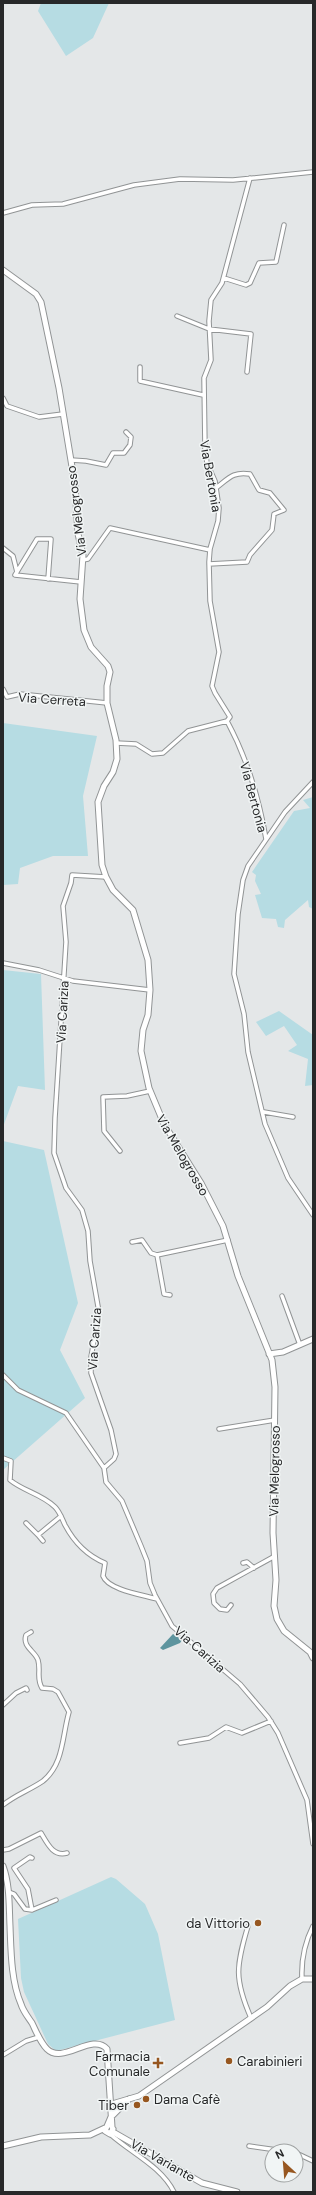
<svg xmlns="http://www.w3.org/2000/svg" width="316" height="2195" viewBox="0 0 316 2195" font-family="'DM Sans',sans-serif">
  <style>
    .green { fill: #b6dce3 }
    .water { fill: #5d949e }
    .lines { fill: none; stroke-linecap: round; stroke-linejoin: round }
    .street-casing { stroke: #919495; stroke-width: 5.5 }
    .secondary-casing { stroke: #919495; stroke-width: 7 }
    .street { stroke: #fff; stroke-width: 3.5 }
    .secondary { stroke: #fff; stroke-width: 5 }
    .poi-dot { fill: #975720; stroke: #f1f5f5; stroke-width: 1.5 }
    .labels { text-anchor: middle; stroke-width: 3; stroke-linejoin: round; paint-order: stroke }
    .street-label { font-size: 13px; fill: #272829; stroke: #f1f5f5 }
    .poi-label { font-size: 13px; fill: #272829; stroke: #f1f5f5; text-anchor: end }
  </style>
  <rect width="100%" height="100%" fill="#e4e7e8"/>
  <path class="green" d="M41 3H109L93 38 66 56 38 11Z
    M3 723 97 736 83 796 88 856H53L20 868 18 884 3 885Z
    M313 797V909L309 907 308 900 285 920 284 928 278 927 276 919 262 918 255 895 261 894 255 881 256 875 252 872 294 811 310 808 303 800Z
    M3 970 41 974 45 1090 18 1086 3 1127Z
    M279 1011 313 1035V1085L305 1086 308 1059 288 1051 297 1045 284 1026 266 1036 256 1022Z
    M3 1141 44 1150 78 1303 60 1350 85 1398 3 1470Z
    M111 1877 116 1879 145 1904 158 1934 175 2020 56 2051 48 2044 24 1992 21 1978 18 1919Z"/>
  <path class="water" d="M173 1634 182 1640 180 1643 163 1650 160 1648Z"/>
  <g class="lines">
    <defs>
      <path id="street" d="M250 178 222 283 211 300 209 321 211 360 204 378 205 449 207 463 215 481 219 508 218 521 210 549 209 562 210 601 219 652 212 686 215 693 230 717 227 721C247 758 259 798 266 839
        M3 213 32 205 63 204 134 185 180 179 233 180 313 172
        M224 278 246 285 250 283 259 263 276 262 284 225
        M177 316 209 329 251 334 247 372
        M140 367V381L203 395
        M3 398 7 406 39 417 63 414
        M71 460 86 461 106 465 113 453H124L130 445 131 437 126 432
        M3 548 13 556 17 572
        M83 560 88 559 110 528 210 550
        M209 564 247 562 250 555 272 530 274 514 284 510 270 493 259 490 250 474C233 471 228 479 216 488
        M48 579 51 539H37L15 575 81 582
        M3 689 7 697 20 694 107 703
        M116 743 136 744 152 754 163 753 188 731 227 721
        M313 782 285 812 248 866 243 880 238 914 234 974 244 1014 248 1052 265 1124 288 1178 313 1215
        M106 877 72 875 71 883 63 906 66 942 55 1118 54 1153 66 1188 82 1210 88 1231 90 1261 99 1312 91 1357V1373L111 1430 116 1454 114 1459 104 1468 106 1482 122 1501 141 1546 147 1561 150 1583 155 1595 172 1626 240 1684 268 1717 278 1733 307 1800 313 1844
        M3 963 39 970 73 981 150 990
        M264 1112 293 1117
        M120 1151 104 1131 103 1097 127 1096 150 1091
        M132 1242 142 1240 151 1253 157 1255
        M170 1295 164 1294 157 1255 228 1240
        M282 1296 300 1345
        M3 1375 18 1390 66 1413 104 1468
        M219 1429 275 1420
        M3 1458 11 1461 10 1480C23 1491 42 1494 55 1507 60 1512 62 1519 65 1525 74 1542 88 1556 105 1563L103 1576C108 1590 144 1595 157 1599
        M26 1523 38 1535 61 1516
        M38 1535 43 1541
        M243 1563 247 1562 254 1568
        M231 1605 227 1610 220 1609 214 1603 213 1594 217 1588 275 1556
        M3 1705 16 1693 26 1688 27 1690
        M180 1743 209 1738 226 1727 242 1733 271 1721
        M3 1805C15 1795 30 1790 43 1781 64 1764 62 1736 69 1712L58 1692 53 1689 42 1688C36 1678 41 1671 38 1660 35 1651 22 1647 26 1635L31 1632
        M3 1850 9 1849 41 1833C47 1843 53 1857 67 1853
        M9 1892 14 1894 25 1909 32 1910 56 1900
        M32 1910 28 1889 14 1868 30 1857 32 1858
        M248 1926C236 1966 234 1979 251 2018
        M302 1979C301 1960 304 1944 313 1926
        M3 2055 26 2041 39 2037
        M110 2134C131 2153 161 2166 174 2192
        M249 2146 284 2151
        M296 2153 313 2161"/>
      <path id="secondary" d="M3 270 36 294 41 302 59 388 75 485 78 534 83 555 80 599 84 630 91 647 108 666 110 672 107 686V703L116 740 117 759 113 772 104 786 98 802 102 865 106 877 113 890 133 910 148 960 150 990 148 1015 143 1030 141 1051 149 1088 164 1124 201 1183 223 1226 238 1276 272 1360 275 1387 273 1533 276 1580 274 1606 277 1619 284 1631 310 1652 313 1658
        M269 1354 283 1352 313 1339
        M3 1866C10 1885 9 1906 10 1926 11 1951 11 1981 21 2004 23 2011 28 2017 32 2023 36 2031 40 2042 47 2049 63 2065 92 2032 107 2049L112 2127
        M112 2104 139 2096 267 2007 290 1986 302 1979H313
        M113 2129 110 2134 105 2131 111 2117 129 2099
        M113 2132 202 2183 237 2192
        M3 2146 41 2137 90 2135 105 2128"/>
    </defs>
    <use href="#street" class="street-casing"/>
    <use href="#secondary" class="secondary-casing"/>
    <use href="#street" class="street"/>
    <use href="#secondary" class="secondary"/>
  </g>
  <g class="poi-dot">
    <circle cx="258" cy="1923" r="4"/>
    <circle cx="229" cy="2061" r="4"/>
    <path d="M156 2057h4v4h4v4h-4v4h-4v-4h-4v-4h4z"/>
    <circle cx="146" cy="2099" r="4"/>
    <circle cx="137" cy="2105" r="4"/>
  </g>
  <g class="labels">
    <g class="street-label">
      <text transform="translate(211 476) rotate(80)" y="5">Via Bertonia</text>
      <text transform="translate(76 511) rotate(-97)" y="5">Via Melogrosso</text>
      <text transform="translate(52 699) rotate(4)" y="5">Via Cerreta</text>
      <text transform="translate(254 797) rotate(75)" y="5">Via Bertonia</text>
      <text transform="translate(62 1012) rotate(-87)" y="5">Via Carizia</text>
      <text transform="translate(183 1155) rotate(60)" y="5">Via Melogrosso</text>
      <text transform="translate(94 1339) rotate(-86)" y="5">Via Carizia</text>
      <text transform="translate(274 1471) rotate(-89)" y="5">Via Melogrosso</text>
      <text transform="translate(200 1649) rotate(41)" y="5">Via Carizia</text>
      <text transform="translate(163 2160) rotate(30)" y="5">Via Variante</text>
    </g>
    <g class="poi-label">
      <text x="250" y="1928">da Vittorio</text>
      <text x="150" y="2061">Farmacia<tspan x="150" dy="15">Comunale</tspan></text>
      <text x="237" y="2066" text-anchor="start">Carabinieri</text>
      <text x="154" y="2104" text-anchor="start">Dama Cafè</text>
      <text x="129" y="2110">Tiber</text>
    </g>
  </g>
  <rect width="316" height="2195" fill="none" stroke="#272829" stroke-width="8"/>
  <g transform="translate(284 2163) rotate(334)"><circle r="19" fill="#f1f5f5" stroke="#a0a3a3"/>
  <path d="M0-3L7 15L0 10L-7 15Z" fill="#975720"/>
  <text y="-6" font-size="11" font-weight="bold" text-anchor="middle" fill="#272829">N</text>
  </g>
</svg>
